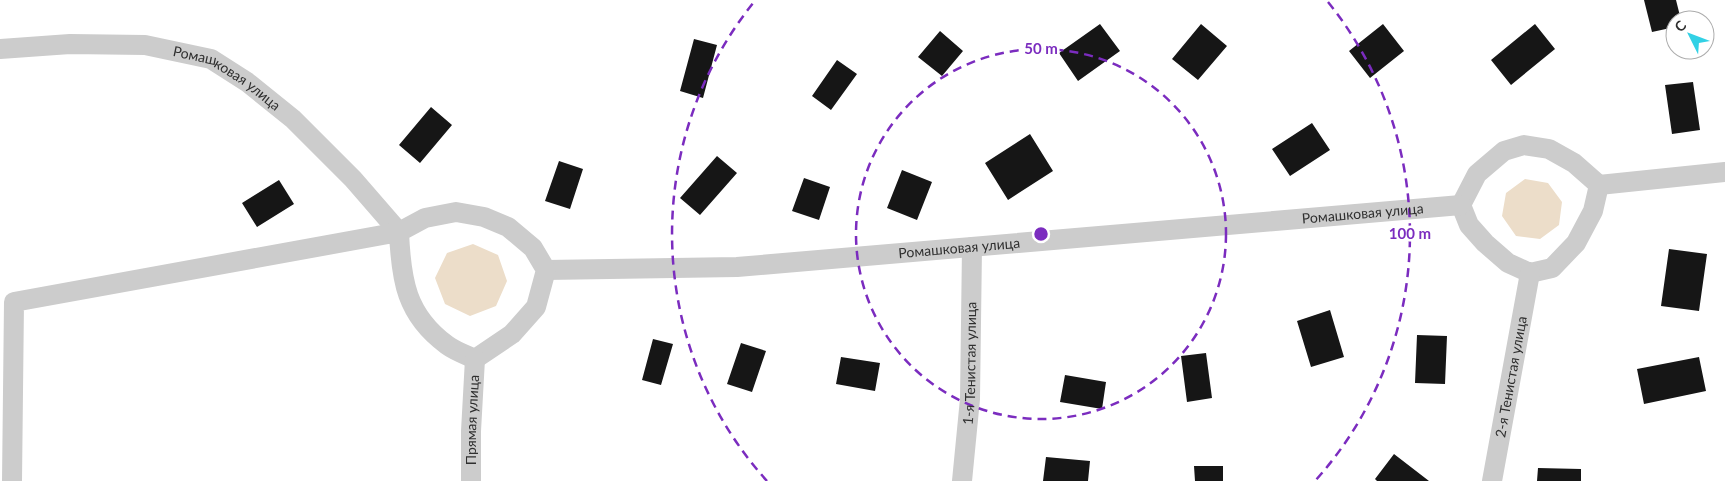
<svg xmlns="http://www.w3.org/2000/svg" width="1725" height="481" viewBox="0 0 1725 481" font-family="Lato,sans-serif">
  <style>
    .water { fill: #ecddc9 }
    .building { fill: #161616 }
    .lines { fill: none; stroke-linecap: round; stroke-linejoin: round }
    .minor { stroke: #ccc; stroke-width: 20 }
    .ring { fill: none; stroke: #7b2cbf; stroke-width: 2.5; stroke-dasharray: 9 6 }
    .labels { text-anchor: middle; stroke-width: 5; stroke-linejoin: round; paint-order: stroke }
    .street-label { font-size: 14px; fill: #2f2f2f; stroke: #fff }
    .centre { fill: #7b2cbf; stroke: #fff; stroke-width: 2.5 }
    .ring-label { font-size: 15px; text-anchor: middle; font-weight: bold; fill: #7b2cbf; stroke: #fff; stroke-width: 5; stroke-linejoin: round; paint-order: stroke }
  </style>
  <rect width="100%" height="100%" fill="#fff"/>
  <path class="water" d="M1525 179 1548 183 1562 202 1559 225 1540 239 1516 236 1502 216 1506 193Z
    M473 244 498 255 507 281 496 306 470 316 445 304 435 278 447 253Z"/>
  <path class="building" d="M1644 0H1676L1681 20H1675V27L1652 32Z
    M1100 24 1120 51 1078 81 1059 53Z
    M1201 24 1227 46 1198 80 1172 59Z
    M1383 24 1404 51 1370 78 1349 51Z
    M1535 24 1555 49 1511 85 1491 60Z
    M940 31 963 51 942 76 918 57Z
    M694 39 717 45 703 98 680 91Z
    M837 60 857 74 831 110 812 96Z
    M1693 82 1700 130 1672 134 1665 85Z
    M431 107 452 125 420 163 399 145Z
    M1312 123 1330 150 1290 176 1272 149Z
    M1030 134 1053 171 1008 200 985 163Z
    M717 156 737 173 700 215 680 198Z
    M559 161 583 169 570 209 545 201Z
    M902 170 932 182 917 220 887 208Z
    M804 178 830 187 819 220 792 211Z
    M279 180 294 204 257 227 242 203Z
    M1669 249 1707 254 1699 311 1661 306Z
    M1330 310 1344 357 1311 367 1297 321Z
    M1417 335 1447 336 1445 384 1415 383Z
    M653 339 673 344 661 385 642 380Z
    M741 343 766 351 752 392 727 384Z
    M1206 353 1212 398 1187 402 1181 356Z
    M841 357 880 363 875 391 836 384Z
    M1699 357 1706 391 1644 404 1637 369Z
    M1065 375 1106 382 1102 409 1060 402Z
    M1394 454 1429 481H1377L1375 479Z
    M1046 457 1090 461 1088 481H1043Z
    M1194 466H1223V481H1195Z
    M1538 468 1581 469V481H1537Z"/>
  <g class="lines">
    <g class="minor">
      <path id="s1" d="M0 49 70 44 145 45 211 59 247 82 293 119 353 179 399 232"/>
      <path d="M1524 145 1549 149 1574 163 1599 185 1593 211 1576 243 1552 268 1530 273 1508 263 1485 243 1469 225 1461 205 1477 174 1504 151Z"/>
      <path d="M1599 185 1725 172"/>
      <path id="s2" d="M546 270 737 267 1461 205"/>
      <path d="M12 481 14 302 399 232 425 218 456 212 484 217 508 227 533 248 546 270 536 307 512 334 475 359C466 355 455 351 447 345 406 315 401 280 399 232"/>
      <path id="s3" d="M471 481V431L475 359"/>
      <path id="s4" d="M962 481 970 399 972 247"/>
      <path id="s5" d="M1492 481 1530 273"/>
    </g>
  </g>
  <g class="ring">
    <circle cx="1041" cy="234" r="185"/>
    <path d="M767 481A369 369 0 0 1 754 2M1328 2A369 369 0 0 1 1315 481"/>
  </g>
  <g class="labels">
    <g class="street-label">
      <text dy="5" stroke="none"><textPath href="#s1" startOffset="235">Ромашковая улица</textPath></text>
      <text dy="5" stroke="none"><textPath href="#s2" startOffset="819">Ромашковая улица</textPath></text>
      <text dy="5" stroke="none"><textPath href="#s2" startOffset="414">Ромашковая улица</textPath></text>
      <text dy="5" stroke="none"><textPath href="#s4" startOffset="118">1-я Тенистая улица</textPath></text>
      <text dy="5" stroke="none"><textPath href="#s5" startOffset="106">2-я Тенистая улица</textPath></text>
      <text dy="5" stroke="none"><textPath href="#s3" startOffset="61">Прямая улица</textPath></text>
    </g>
  </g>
  <circle cx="1041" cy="234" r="8" class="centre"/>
  <g class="ring-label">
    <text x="1041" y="54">50 m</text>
    <text x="1410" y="239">100 m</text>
  </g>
  <g transform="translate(1690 35) rotate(312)"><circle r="24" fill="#ffffff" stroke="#acacac"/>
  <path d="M0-4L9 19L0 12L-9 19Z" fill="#32d1e5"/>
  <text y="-8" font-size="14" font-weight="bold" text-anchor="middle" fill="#2f2f2f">С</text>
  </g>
</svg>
